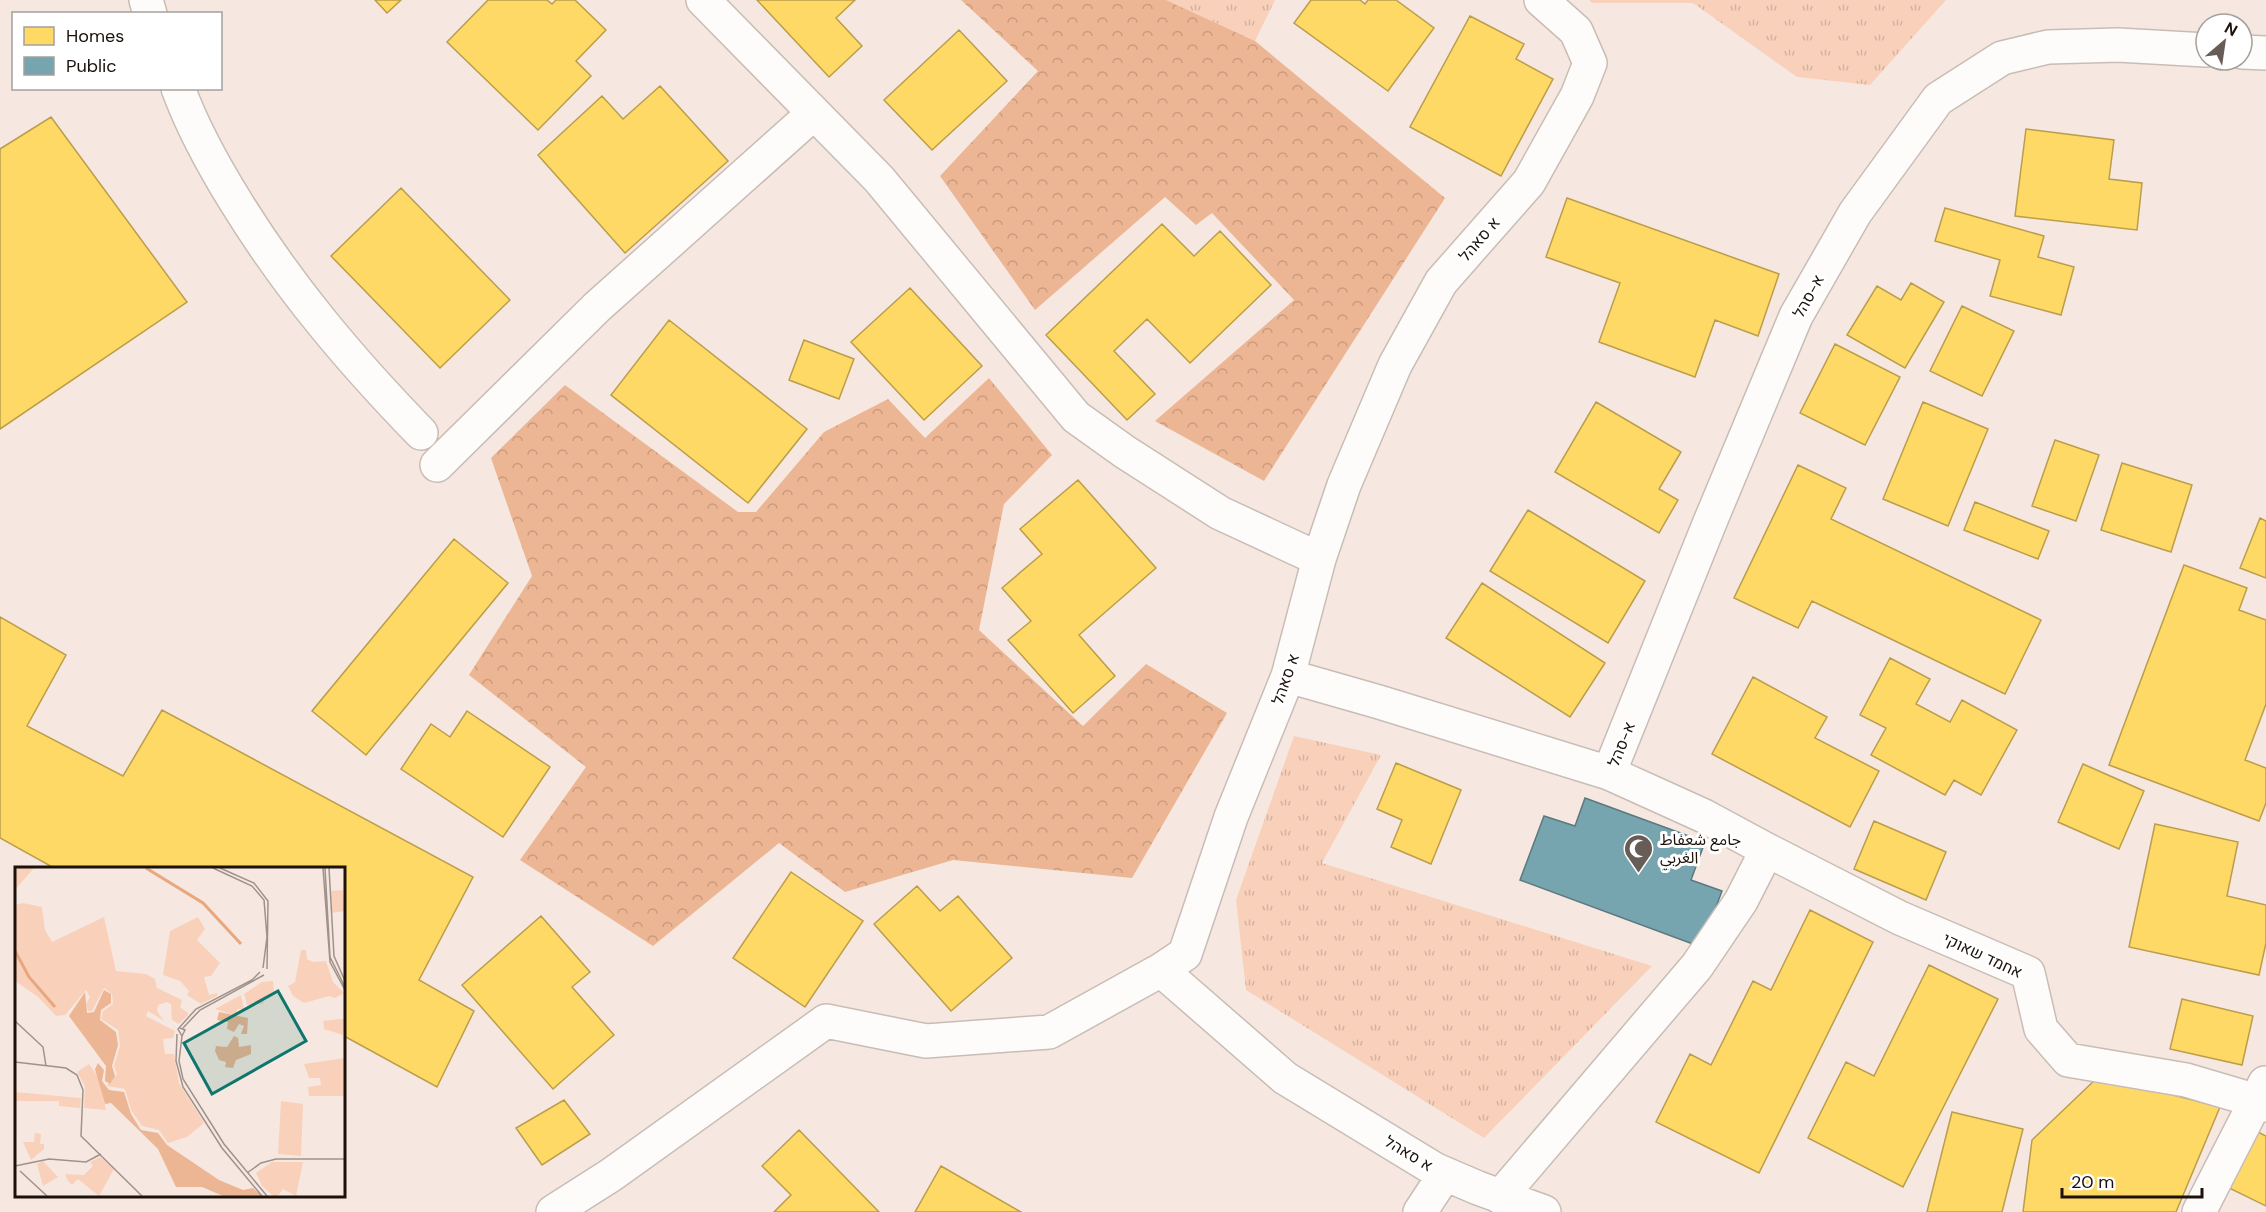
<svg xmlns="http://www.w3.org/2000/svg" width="2266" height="1212" viewBox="0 0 2266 1212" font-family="'DM Sans','Noto Sans Arabic',Heebo,sans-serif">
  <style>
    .grass { fill: url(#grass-tufts) }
    .forest { fill: url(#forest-crowns) }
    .homes { fill: #ffd966; stroke: #bb9d4b; stroke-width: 1.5 }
    .public { fill: #76a5af; stroke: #5b797e; stroke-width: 1.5 }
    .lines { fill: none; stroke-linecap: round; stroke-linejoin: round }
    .street-casing { stroke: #c8bdb6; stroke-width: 36 }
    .street { stroke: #fefcfa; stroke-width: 33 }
    .labels { text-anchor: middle; stroke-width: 6; stroke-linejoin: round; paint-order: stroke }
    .street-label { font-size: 16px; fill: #1c110b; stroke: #fff }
    .poi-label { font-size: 16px; fill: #1c110b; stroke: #fff; text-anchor: start }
    .inset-river { fill: none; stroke: #e9a77d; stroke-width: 3 }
    .inset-road { fill: none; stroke: #9f928b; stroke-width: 1.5 }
    .view { fill: #0f766e; fill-opacity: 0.15; stroke: #0f766e; stroke-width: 3 }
    .inset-edge { fill: none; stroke: #1c110b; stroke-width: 3 }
  </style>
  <defs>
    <pattern id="grass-tufts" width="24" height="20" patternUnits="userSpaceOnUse" patternTransform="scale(1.5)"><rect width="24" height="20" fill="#f9d1bb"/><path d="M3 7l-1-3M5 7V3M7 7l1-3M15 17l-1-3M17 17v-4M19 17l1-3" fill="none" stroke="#d5b29f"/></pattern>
    <pattern id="forest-crowns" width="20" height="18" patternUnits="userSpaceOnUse" patternTransform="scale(1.5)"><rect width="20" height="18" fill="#ecb593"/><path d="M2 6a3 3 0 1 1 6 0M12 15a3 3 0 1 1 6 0" fill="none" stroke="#ca9b7d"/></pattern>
  </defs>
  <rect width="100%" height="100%" fill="#f6e8e0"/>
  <path class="grass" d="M1166 0H1275L1255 41Z
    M1589 0H1946L1870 85 1797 77 1693 3H1592Z
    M1294 736 1381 755 1322 863 1652 966 1484 1138 1246 990 1236 900Z"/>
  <path class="forest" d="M961 0H1166L1255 41 1445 198 1264 481 1155 421 1294 300 1212 213 1196 225 1165 197 1035 310 940 176 1038 71Z
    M989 378 1052 455 1004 504 979 630 1083 726 1146 664 1227 713 1132 878 953 860 845 892 779 843 653 946 520 860 586 767 469 675 532 576 491 458 565 385 738 512H756L824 432 888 399 925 438Z"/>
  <path class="homes" d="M375 0H401L387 13Z
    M488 0H547L552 4 556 0H575L606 30 576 61 591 76 538 130 447 42Z
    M757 0H855L836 18 862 46 829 77Z
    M1311 0H1360L1365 4 1368 0H1396L1434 28 1388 91 1294 23Z
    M1470 16 1524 44 1516 59 1553 79 1501 176 1410 127Z
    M959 30 1007 81 932 150 884 100Z
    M660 86 728 161 625 253 538 155 602 96 623 119Z
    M51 117 187 302 0 429V149Z
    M2026 129 2114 140 2109 179 2142 183 2137 230 2015 216Z
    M401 188 510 300 440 368 331 256Z
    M1567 198 1779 274 1758 336 1715 320 1695 377 1599 342 1620 283 1546 257Z
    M1945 208 2044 236 2038 257 2074 267 2061 315 1990 296 2000 260 1935 241Z
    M1162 224 1194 256 1220 231 1271 285 1190 363 1147 319 1114 351 1155 394 1127 420 1046 335Z
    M1911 283 1944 302 1905 368 1847 335 1877 286 1901 300Z
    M910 288 982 366 924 420 851 342Z
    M1962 306 2014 331 1982 396 1930 371Z
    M669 320 807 429 748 503 611 395Z
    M804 340 854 359 839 399 789 380Z
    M1835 344 1900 377 1865 445 1800 413Z
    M1596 402 1681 452 1659 489 1678 500 1659 533 1555 472Z
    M1923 402 1988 429 1948 526 1883 499Z
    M2055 440 2099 455 2076 521 2032 506Z
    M2122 463 2192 485 2171 552 2101 530Z
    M1798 465 1846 488 1831 519 2041 620 2005 694 1812 601 1798 628 1734 598Z
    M1078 480 1156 568 1079 635 1115 676 1073 713 1008 640 1031 621 1002 588 1042 554 1020 529Z
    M1975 502 2049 531 2038 559 1964 530Z
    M1528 510 1645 581 1608 643 1490 571Z
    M2260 518 2266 521V578L2240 568Z
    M454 539 508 583 366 755 312 711Z
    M2184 565 2247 588 2239 610 2266 620V704L2245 760 2266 768V803L2259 821 2109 765Z
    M1482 583 1605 663 1570 717 1446 638Z
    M0 617 66 655 27 726 123 776 162 710 473 877 419 980 474 1011 437 1087 344 1036V868H54L0 838Z
    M1890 658 1930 679 1916 704 1950 722 1962 700 2017 730 1981 795 1954 780 1945 795 1871 755 1886 728 1860 715Z
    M1753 677 1827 717 1815 738 1879 771 1850 827 1712 754Z
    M467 711 550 767 503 837 401 769 431 724 450 737Z
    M1396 763 1461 790 1431 864 1391 847 1402 820 1377 809Z
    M2083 764 2144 791 2119 849 2058 822Z
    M1874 821 1946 852 1926 900 1854 869Z
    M2155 824 2238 842 2227 896 2266 905V943L2259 975 2129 947Z
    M791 872 863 921 805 1007 733 958Z
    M917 886 940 911 958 896 1012 958 951 1011 874 924Z
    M1810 910 1873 942 1759 1173 1656 1122 1690 1054 1711 1065 1753 981 1771 990Z
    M541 916 590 972 572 987 614 1035 553 1089 462 985Z
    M1929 965 1998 999 1903 1187 1808 1138 1846 1062 1874 1076Z
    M2182 999 2253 1016 2242 1065 2170 1049Z
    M2099 1076 2220 1107 2176 1212H2023L2032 1140Z
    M564 1100 590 1134 542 1165 516 1128Z
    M1952 1112 2023 1129 2002 1212H1927Z
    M799 1130 879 1212H774L791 1195 762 1166Z
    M2254 1130 2266 1136V1206L2227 1187Z
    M941 1166 1021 1212H915Z"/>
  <path class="public" d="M1585 798 1705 842 1691 880 1722 891 1701 947 1520 880 1544 816 1575 826Z"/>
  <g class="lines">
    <defs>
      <path id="street" d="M146 0 150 14
        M703 0 879 179 1076 417 1125 452 1220 513 1319 559
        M1541 0 1576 31 1590 63 1577 96 1529 182 1441 282 1395 365 1344 485 1319 559 1288 676 1231 817 1185 954 1161 970 1285 1078 1436 1170 1478 1188 1544 1212
        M2242 52 2266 53
        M178 88C193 129 213 165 236 202 289 288 351 361 421 433
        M437 465 597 307 814 113
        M1288 676 1379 702 1609 773 1704 816 1767 850 1741 901 1697 966 1500 1197
        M1609 773 1710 522 1796 316 1855 213 1938 99 2002 58 2048 47 2118 45 2206 50
        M1767 850 1900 918 2028 973 2041 1029 2068 1060 2186 1080 2257 1101 2266 1105
        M553 1212 611 1175 826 1021 926 1041 1049 1032 1161 970
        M1420 1212 1445 1174
        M2199 1212 2265 1083"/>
    </defs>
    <use href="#street" class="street-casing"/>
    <use href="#street" class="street"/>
  </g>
  <defs>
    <symbol id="mosque-pin" viewBox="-11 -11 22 30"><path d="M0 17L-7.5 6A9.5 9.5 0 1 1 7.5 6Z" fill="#685c56" stroke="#fff"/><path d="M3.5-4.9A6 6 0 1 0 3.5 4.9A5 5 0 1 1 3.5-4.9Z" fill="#fff"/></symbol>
  </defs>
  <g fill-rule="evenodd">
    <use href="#mosque-pin" x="1622" y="832" width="33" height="45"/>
  </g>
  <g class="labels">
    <g class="street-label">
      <text transform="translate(1479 239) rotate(-49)" y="6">א סאהל</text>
      <text transform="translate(1808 296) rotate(-61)" y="6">א-סהל</text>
      <text transform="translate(1285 679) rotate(-71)" y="6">א סאהל</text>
      <text transform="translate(1621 744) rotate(-68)" y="6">א-סהל</text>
      <text transform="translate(1983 955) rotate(25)" y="6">אחמד שאוקי</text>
      <text transform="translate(1409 1153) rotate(31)" y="6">א סאהל</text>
    </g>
    <g class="poi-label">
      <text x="1660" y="845">جامع شعفاط<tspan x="1660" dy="18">الغربي</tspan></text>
    </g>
  </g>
  <g transform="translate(15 867)">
    <rect width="330" height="330" fill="#f6e8e0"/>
    <path d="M0 1H19L0 23ZM328 23 330 44 317 46 315 24ZM8 36 27 40 30 63 37 75 89 50 101 104 131 107 140 112 142 121 167 133 165 140 174 147 164 157 157 153 156 137 152 135 143 138 142 144 149 154 133 144 131 149 160 164 158 171 148 172 150 187H159L164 216 189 256 172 270 153 276 144 263 127 259 116 243 110 222 92 219 102 207 99 199 105 179 103 163 86 152 88 144 98 137 97 127 89 121 77 144H73L71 137 75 130 71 123 50 148 41 149 23 130 0 114V38ZM183 50 190 62 182 73 205 96 196 109 189 110 194 128 202 126V129L186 137 172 128 174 124 165 114 148 108 155 64ZM286 83H291L292 92 298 95 311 94 318 115 329 126 320 131 314 129 289 136 278 129 273 119 280 115ZM258 114 259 126 250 131 248 137 232 138 229 127 247 115ZM226 128 229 142H222V149L200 142ZM324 152H329L328 168 309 162 308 154ZM330 191V229H294L293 220 306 218 305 211H294L289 197ZM74 197 84 211 91 243 69 241 70 219 62 205ZM0 225 66 231 65 241 44 239V234H0ZM266 234 288 237 286 289 263 287ZM20 266 26 267 25 277H29V282L16 293 8 275H19ZM85 290 99 302 84 329 63 312 57 318 53 314 50 307 69 308 78 299 75 295ZM28 294 43 310 28 319 22 297ZM257 295H288L281 329 268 322 263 329H258L247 319 241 306Z" fill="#f9d1bb"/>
    <path d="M89 123 96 127V136L86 143 85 153 101 165 103 178 97 199 100 209 95 217 90 214 91 199 54 149 70 125 72 146 79 145ZM204 145 233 151 232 167H226L229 159 224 157 219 165 212 162 213 155 202 153ZM219 169 223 171 224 180 236 178V187L221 193 218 201 210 200 211 195 204 193 200 184 201 179 212 180ZM83 196 89 203 87 214 94 223 109 225 116 247 126 263 143 266 152 278 204 313 228 323 238 321 247 329H208L187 320H161L143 282 96 236 90 237 80 202Z" fill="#ecb593"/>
    <path class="inset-river" d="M131 1 188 36 226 77M0 84 14 110 40 140"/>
    <path class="inset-road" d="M198 1 237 19 249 33 252 70 248 101M205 1 239 16 253 34 252 102M308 1 315 95 330 123M310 1 315 90 330 120M314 1 319 89 330 114M0 154 28 180 31 199M165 161 170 163 167 169 163 162 181 142 237 113 245 105M168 161 185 143 249 108M162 167 161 194 168 220 207 281 247 329M167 169 164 194 168 212 209 277 252 329M0 195 51 201 62 208 68 223 66 269 127 329M0 299 34 292 71 295 86 287M5 304 32 329M232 306 246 296 261 292H330"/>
    <path class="view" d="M263 124 291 174 197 227 169 176Z"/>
    <rect width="330" height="330" class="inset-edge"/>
  </g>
  <rect x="12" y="12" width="210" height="78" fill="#ffffff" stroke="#a4a09d" stroke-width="1.5"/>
  <rect x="24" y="27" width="30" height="18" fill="#ffd966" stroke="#a4a09d" stroke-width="1.5"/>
  <text x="66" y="42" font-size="18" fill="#1c110b">Homes</text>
  <rect x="24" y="57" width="30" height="18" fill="#76a5af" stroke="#a4a09d" stroke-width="1.5"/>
  <text x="66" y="72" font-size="18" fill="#1c110b">Public</text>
  <g transform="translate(2224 42) rotate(29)"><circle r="28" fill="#ffffff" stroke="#a4a09d" stroke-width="1.5"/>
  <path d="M0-4.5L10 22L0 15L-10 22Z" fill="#685c56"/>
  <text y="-9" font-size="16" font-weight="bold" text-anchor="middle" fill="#1c110b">N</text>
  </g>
  <path d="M2062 1188v9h140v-9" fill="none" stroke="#1c110b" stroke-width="3"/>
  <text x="2071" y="1188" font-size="18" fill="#1c110b" stroke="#ffffff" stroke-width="4.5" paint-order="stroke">20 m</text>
</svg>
